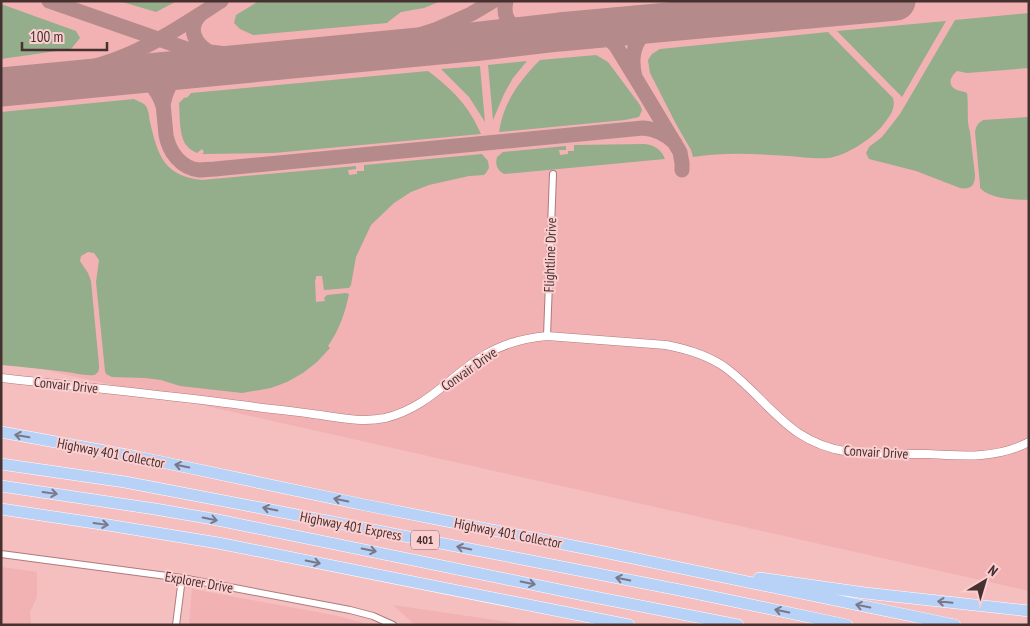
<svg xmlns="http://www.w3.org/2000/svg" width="1030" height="626" viewBox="0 0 1030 626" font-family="'PT Sans Narrow',sans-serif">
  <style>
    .built { fill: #f2b2b4 }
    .green { fill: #94ad8b }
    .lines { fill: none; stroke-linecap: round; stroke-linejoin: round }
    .taxiway { stroke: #b58a8a; stroke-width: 15 }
    .runway { stroke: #b58a8a; stroke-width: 39 }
    .minor-casing { stroke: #ae7b7c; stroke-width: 8 }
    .tertiary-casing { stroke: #ae7b7c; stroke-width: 9 }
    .motorway-casing { stroke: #fff; stroke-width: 12 }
    .minor { stroke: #fff; stroke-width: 6 }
    .tertiary { stroke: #fff; stroke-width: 8 }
    .motorway { stroke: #b8d1f6; stroke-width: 11 }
    .oneway { stroke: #797889 }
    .labels { text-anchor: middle; stroke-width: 4; stroke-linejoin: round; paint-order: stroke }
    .shield { fill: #fbcecf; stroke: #7c5f60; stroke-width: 1 }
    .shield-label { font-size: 12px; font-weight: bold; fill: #463030 }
    .street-label { font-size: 14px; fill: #463030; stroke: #fbcecf }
  </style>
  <rect width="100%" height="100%" fill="#f5bebf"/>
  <path class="built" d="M1 1H1029V591L1 360Z
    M1 567 37 572V597L30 612 31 625H1Z
    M192 589 339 616 370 625H189Z
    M393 605 528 625H415Z"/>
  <path class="green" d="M119 1H177L156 12Z
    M259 1H441L424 8 401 12 388 22 387 23 253 35 240 29 234 23 236 15Z
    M1 4 76 31 80 38 71 49 1 59Z
    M1029 13V68L967 73 957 71C951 76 947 84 955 89 958 91 963 91 967 93 969 106 966 120 970 132L975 175C975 185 971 190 960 188L916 171 869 159 866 153 869 147 882 137 900 114 955 20Z
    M946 21 902 97 837 31Z
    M828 32 893 98C896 109 890 116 883 125 872 139 846 156 828 158 815 159 802 157 789 156 757 154 725 152 693 157L691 150 676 124 650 73 648 60 652 54 660 49Z
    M596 55 608 62 640 105 642 110 639 117 625 120 499 132C503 103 520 80 540 60Z
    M527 61 513 78 504 94 493 120 488 65Z
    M480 66 485 122 469 97 441 69Z
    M428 71C452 89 469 106 481 134L274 153 202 154 204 152 202 149 197 153C193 151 189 149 187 146 179 138 180 115 179 103L184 98 188 97 191 93Z
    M134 99C137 101 141 102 144 104 149 108 149 117 150 122 158 156 164 176 202 180L356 166V169L348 170 349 175 357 174V171H364V165L482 154 488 161 489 168 486 173 484 175 469 176 429 185 411 192 394 203 371 225 356 257 351 285 349 288 324 290 322 276H316V279L315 280 316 302 325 301 324 298 327 295 346 293 349 294C345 314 339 330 328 346L330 348 317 362 303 373 287 382 271 388 242 393 180 386 161 380 145 378 112 377 106 374 105 371 96 282 99 260 94 253 88 252 81 256 80 261 88 273 91 281 99 365C99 370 99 373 94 375 86 376 75 373 67 372 45 369 23 367 1 365V112Z
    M1029 117V200C1013 199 992 200 980 188V185L975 132C976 126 978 123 983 120Z
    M644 144C654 145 661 149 665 159L504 174C497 170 495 165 497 157L503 152 566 146V150H559L560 155 568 154V151H574V145Z"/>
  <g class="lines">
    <path class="taxiway" d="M49 1 187 49 272 60
      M506 1C501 22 515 29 532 35
      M844 6 859 1
      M201 14C186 28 195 45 211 53
      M532 36 584 32 600 34 609 39 616 46 635 77C629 53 636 30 663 24L717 19
      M371 51 435 30 471 14 493 1
      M159 61 166 135C169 152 181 168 199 170 204 170 210 169 215 169L643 128C657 129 666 134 675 143
      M635 77 680 152 682 163V170
      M72 81C83 79 95 78 107 77 135 75 153 75 163 106 168 74 184 70 213 67 225 66 237 65 248 64
      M8 86C49 77 89 71 127 55 160 41 191 20 221 1"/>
    <path class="runway" d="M1 87 481 41 559 32 896 1"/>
    <defs>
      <path id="minor" d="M547 336 553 174
        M1 554 182 578 350 610 373 616 393 625
        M176 625 182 578"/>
      <path id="tertiary" d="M1 378C84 387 167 395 249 406 271 409 292 411 313 414 337 417 361 423 385 418 427 408 448 378 483 356 502 344 525 338 547 336L666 345C687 349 708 355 726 368 771 402 787 443 849 452 875 453 901 454 927 454 962 456 997 459 1029 442"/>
      <path id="motorway" d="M1 432 138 457 365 505 604 552 955 625
        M1 464 125 482 261 508 690 592 847 625
        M1 486 155 509 213 519 584 595 738 625
        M1 509 108 525 218 543 629 625
        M759 578 865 593 1029 611"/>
    </defs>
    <use href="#minor" class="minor-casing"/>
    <use href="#tertiary" class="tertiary-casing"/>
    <use href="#motorway" class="motorway-casing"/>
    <use href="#minor" class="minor"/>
    <use href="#tertiary" class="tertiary"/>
    <use href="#motorway" class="motorway"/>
  </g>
  <defs><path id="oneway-shaft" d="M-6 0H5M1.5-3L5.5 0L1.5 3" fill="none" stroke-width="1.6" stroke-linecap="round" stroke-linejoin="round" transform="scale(1.25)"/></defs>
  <g class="oneway">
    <use href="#oneway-shaft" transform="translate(22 436) rotate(-170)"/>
    <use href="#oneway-shaft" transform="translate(182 466) rotate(-168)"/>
    <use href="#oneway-shaft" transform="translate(50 493) rotate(8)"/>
    <use href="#oneway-shaft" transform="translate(341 500) rotate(-168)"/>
    <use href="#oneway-shaft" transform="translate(270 509) rotate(-168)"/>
    <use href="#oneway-shaft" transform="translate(210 519) rotate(11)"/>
    <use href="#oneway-shaft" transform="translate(101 524) rotate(8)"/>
    <use href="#oneway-shaft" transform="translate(464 548) rotate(-169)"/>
    <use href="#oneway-shaft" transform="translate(369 550) rotate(11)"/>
    <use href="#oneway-shaft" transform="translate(313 562) rotate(11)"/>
    <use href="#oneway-shaft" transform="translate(623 579) rotate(-169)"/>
    <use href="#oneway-shaft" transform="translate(528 583) rotate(12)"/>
    <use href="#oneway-shaft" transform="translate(945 602) rotate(-174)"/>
    <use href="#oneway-shaft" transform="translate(863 606) rotate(-169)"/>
    <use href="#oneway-shaft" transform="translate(782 611) rotate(-168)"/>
  </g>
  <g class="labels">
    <rect class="shield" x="411" y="530.5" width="28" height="19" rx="4"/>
    <g class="shield-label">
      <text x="425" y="544">401</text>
    </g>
    <g class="street-label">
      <text transform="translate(550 255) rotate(-88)" y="5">Flightline Drive</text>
      <text transform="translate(469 369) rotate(-35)" y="5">Convair Drive</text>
      <text transform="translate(66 385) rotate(6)" y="5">Convair Drive</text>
      <text transform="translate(876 452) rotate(3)" y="5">Convair Drive</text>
      <text transform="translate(111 453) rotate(11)" y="5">Highway 401 Collector</text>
      <text transform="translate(351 526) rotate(11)" y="5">Highway 401 Express</text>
      <text transform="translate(508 533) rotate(11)" y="5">Highway 401 Collector</text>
      <text transform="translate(199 582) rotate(10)" y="5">Explorer Drive</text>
    </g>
  </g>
  <rect width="1030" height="626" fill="none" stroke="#463030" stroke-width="5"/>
  <g transform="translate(985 581) rotate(38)" stroke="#fbcecf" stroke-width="4" paint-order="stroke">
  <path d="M0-4L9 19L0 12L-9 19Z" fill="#463030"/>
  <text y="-8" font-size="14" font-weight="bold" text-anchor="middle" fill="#463030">N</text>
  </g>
  <path d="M22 42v8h85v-8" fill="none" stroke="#463030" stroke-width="2.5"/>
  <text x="30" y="42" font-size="15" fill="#463030" stroke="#fbcecf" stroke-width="4" paint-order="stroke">100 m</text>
</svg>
